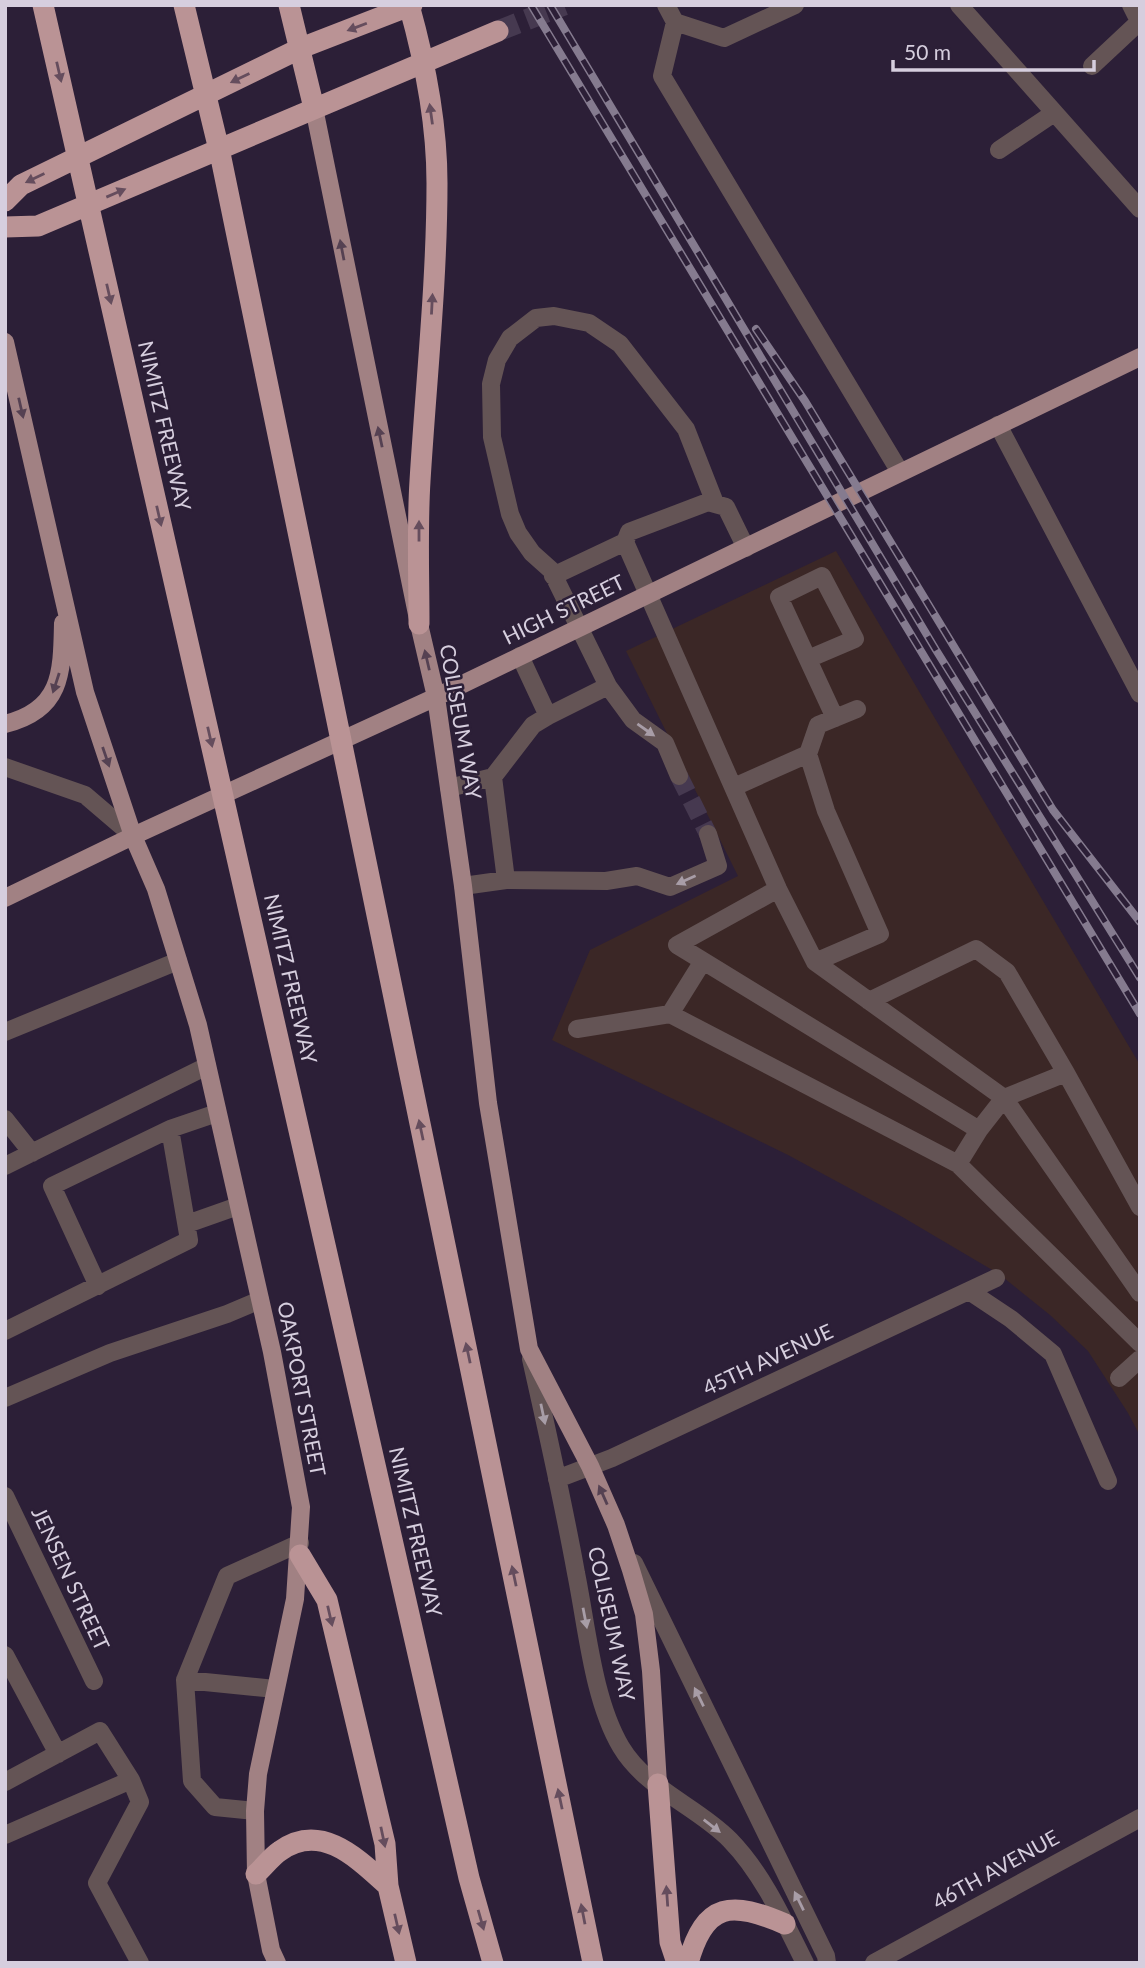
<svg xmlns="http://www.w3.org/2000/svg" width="1145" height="1968" viewBox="0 0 1145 1968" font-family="Lato,sans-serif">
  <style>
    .industrial { fill: #3b2726 }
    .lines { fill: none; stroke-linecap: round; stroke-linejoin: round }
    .minor-tunnel { stroke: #463950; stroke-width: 18; stroke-dasharray: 18 9; stroke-linecap: butt }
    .highway-tunnel { stroke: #463950; stroke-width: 21; stroke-dasharray: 21 10; stroke-linecap: butt }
    .minor { stroke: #645455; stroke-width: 18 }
    .major { stroke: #a18183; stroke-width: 18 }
    .highway { stroke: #ba9395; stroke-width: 21 }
    .rail-casing { stroke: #857b8f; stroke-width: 8 }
    .rail { stroke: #2c1f37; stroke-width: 5; stroke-dasharray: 16; stroke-linecap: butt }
    .oneway { fill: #654d5d }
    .oneway2 { fill: #554152 }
    .oneway3 { fill: #a89da7 }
    .labels { text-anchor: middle; stroke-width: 5; stroke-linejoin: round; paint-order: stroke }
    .street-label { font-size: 21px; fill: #d6cede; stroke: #2c1f37 }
  </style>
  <rect width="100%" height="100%" fill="#2c1f37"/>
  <path class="industrial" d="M836 551 1140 1065V1436L1128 1413 1088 1351 1050 1315 999 1274 899 1215 788 1155 552 1040 590 950 738 876 626 651Z"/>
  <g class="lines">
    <path class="minor-tunnel" d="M679 776 708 834"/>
    <path class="highway-tunnel" d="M498 31 564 5"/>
    <path class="minor" d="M666 5 675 22 724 38 795 5
      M959 5 1140 209
      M1131 5 1139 21
      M675 22 662 76 900 472
      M1092 66 1140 21
      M999 150 1054 113
      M998 425 1140 694
      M746 548 726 507 708 502 629 532 625 542 778 889 815 962 880 934 826 811 808 754 818 725 857 709
      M553 576 625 542
      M808 659 855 639 822 576 779 597 835 718
      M608 686 633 720 665 743 679 776
      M548 716 608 686 551 570 532 553 518 533 510 514 492 437 491 384 497 360 510 338 536 318 554 316 589 323 620 344 686 429 715 503
      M5 767 85 795 133 836
      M493 777 533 725 548 716 520 656
      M734 787 808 754
      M449 788 493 777 506 880 463 886
      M506 880 606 881 637 876 670 887 718 866 708 834
      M778 889 677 945 979 1130 1004 1098 815 962
      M703 961 670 1014 958 1164 979 1130
      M869 1001 976 949 1007 972 1066 1073 1004 1098 1140 1293
      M577 1029 670 1014
      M5 1032 178 961
      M1066 1073 1140 1207
      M5 1119 32 1153
      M170 1129 217 1113
      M958 1164 1140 1343
      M5 1166 207 1066
      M187 1224 238 1206
      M969 1291 1011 1319 1053 1354 1108 1481
      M5 1331 189 1240 170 1129 52 1186 98 1286
      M531 1359C547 1430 563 1501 576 1573 587 1627 593 1700 621 1747 646 1789 698 1807 730 1840 763 1874 784 1921 805 1963
      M1119 1378 1140 1359
      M5 1398 110 1353 227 1314 260 1300
      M557 1479 612 1458 996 1278
      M5 1496 94 1681
      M634 1563 826 1956 827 1963
      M5 1655 58 1754
      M185 1680 227 1576 300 1543
      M5 1782 100 1731 131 1780
      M255 1811 215 1807 192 1781 185 1680 275 1689
      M5 1835 131 1780 140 1802 97 1883 140 1963
      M874 1963 1140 1818"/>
    <path class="major" d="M314 108 419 624 436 697 463 886 488 1103 529 1349 590 1466 616 1525 631 1570 644 1614 651 1671 658 1784
      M5 342 85 692 133 836 156 889 198 1025 272 1352 301 1507 295 1599 258 1774 255 1811 256 1874 271 1950 277 1963
      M5 724C62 710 62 673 63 623
      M5 898 133 836 436 697 1140 357"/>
    <path class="highway" d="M43 5 469 1878 493 1963
      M184 5 221 158 593 1963
      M289 5 314 108
      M409 5C425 62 437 124 437 183 437 282 426 382 420 481 417 528 419 576 419 624
      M5 201 21 185 301 48 412 5
      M5 227 38 226 498 31
      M300 1555 327 1600 385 1844 388 1886 406 1963
      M658 1784 670 1942 677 1963
      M256 1874C264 1867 271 1857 280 1851 321 1821 358 1859 388 1886
      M688 1963C705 1901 732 1901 785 1924"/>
    <defs>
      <path id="rail" d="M531 5 1140 1014
        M550 5 936 650 1140 978
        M756 329 805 401 1053 810 1140 922"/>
    </defs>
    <use href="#rail" class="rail-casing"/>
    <use href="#rail" class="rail"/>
  </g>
  <defs><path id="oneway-solid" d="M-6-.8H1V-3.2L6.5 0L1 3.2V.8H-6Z" transform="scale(1.75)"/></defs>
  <g class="oneway">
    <use href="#oneway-solid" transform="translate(357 27) rotate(159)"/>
    <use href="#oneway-solid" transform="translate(59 72) rotate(77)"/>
    <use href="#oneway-solid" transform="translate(240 78) rotate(154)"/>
    <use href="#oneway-solid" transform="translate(431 114) rotate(-98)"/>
    <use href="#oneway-solid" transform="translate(35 178) rotate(154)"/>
    <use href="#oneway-solid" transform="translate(116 193) rotate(-23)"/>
    <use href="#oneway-solid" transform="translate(109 294) rotate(77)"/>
    <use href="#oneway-solid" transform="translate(432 304) rotate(-87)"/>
    <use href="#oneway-solid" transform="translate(159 516) rotate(77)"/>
    <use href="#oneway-solid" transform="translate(419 531) rotate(-90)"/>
    <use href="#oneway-solid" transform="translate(210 737) rotate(77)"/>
    <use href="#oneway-solid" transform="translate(421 1130) rotate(-102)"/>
    <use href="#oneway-solid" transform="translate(468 1353) rotate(-102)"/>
    <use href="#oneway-solid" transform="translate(514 1576) rotate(-102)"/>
    <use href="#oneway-solid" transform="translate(330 1616) rotate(77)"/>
    <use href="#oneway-solid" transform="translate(560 1799) rotate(-102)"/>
    <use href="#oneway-solid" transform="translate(383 1837) rotate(78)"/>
    <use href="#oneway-solid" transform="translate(667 1896) rotate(-94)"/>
    <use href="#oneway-solid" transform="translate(583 1914) rotate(-101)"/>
    <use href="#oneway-solid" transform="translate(481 1920) rotate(74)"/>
    <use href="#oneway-solid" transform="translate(397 1924) rotate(77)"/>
  </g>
  <g class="oneway2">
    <use href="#oneway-solid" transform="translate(342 250) rotate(-101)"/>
    <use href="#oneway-solid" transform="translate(21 408) rotate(77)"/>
    <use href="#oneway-solid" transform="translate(380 437) rotate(-102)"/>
    <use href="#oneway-solid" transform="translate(427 660) rotate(-103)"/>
    <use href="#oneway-solid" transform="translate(56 683) rotate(108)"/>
    <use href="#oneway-solid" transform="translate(106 757) rotate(71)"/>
    <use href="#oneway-solid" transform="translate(603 1495) rotate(-114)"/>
  </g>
  <g class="oneway3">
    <use href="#oneway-solid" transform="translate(646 730) rotate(35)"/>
    <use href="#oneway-solid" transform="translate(686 880) rotate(156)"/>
    <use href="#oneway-solid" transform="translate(543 1414) rotate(78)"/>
    <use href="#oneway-solid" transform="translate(585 1618) rotate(79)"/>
    <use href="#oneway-solid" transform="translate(699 1697) rotate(-116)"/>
    <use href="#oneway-solid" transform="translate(712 1826) rotate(38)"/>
    <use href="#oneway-solid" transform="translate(799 1901) rotate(-116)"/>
  </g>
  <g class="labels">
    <g class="street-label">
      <text transform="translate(164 426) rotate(77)" y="7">NIMITZ FREEWAY</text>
      <text transform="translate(564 610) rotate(-26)" y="7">HIGH STREET</text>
      <text transform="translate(460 722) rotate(80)" y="7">COLISEUM WAY</text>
      <text transform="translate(290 979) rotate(77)" y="7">NIMITZ FREEWAY</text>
      <text transform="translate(768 1360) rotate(-25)" y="7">45TH AVENUE</text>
      <text transform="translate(301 1389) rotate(79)" y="7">OAKPORT STREET</text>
      <text transform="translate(415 1532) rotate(77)" y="7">NIMITZ FREEWAY</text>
      <text transform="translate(70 1579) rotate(65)" y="7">JENSEN STREET</text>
      <text transform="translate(611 1624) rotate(78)" y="7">COLISEUM WAY</text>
      <text transform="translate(996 1870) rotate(-29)" y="7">46TH AVENUE</text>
    </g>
  </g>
  <rect width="1145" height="1968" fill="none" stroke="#d6cede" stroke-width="14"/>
  <path d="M893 60v10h201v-10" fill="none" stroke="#d6cede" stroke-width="3.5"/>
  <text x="904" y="60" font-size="21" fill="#d6cede" stroke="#2c1f37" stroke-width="5" paint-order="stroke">50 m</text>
</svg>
